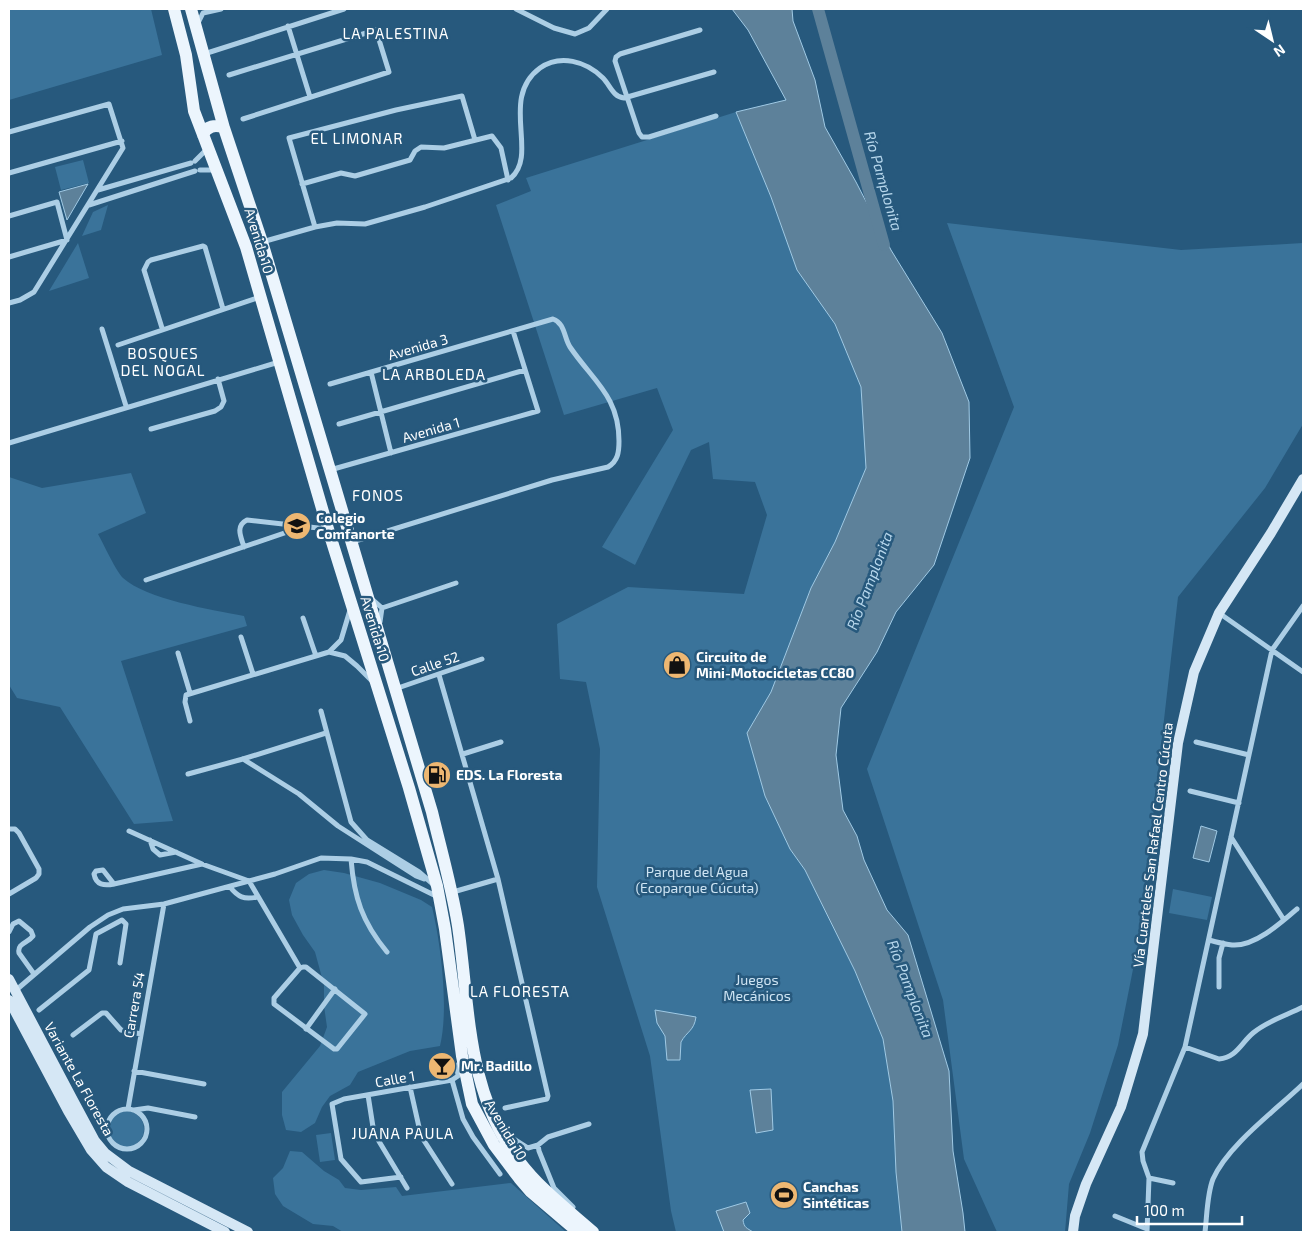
<svg xmlns="http://www.w3.org/2000/svg" width="1312" height="1241" viewBox="0 0 1312 1241" font-family="'Exo 2',sans-serif">
  <style>
    .green { fill: #3a739a }
    .water { fill: #5d819a; stroke: #a0cae5 }
    .lines { fill: none; stroke-linecap: round; stroke-linejoin: round }
    .river { stroke: #5d819a; stroke-width: 12 }
    .minor { stroke: #accee5; stroke-width: 5 }
    .secondary { stroke: #d5e7f5; stroke-width: 10 }
    .primary { stroke: #ecf5fd; stroke-width: 12 }
    .labels { text-anchor: middle; stroke-width: 5; stroke-linejoin: round; paint-order: stroke }
    .street-label { font-size: 14px; fill: #fff; stroke: #27597d }
    .poi-label { font-size: 14px; font-weight: bold; fill: #fff; stroke: #27597d; text-anchor: start }
    .park-label { font-size: 14px; fill: #cfe5f4; stroke: #27597d }
    .neighbourhood-label { font-size: 15px; letter-spacing: 1px; fill: #fff; stroke: #27597d }
    .water-label { font-size: 15px; font-style: italic; fill: #b7d7ec; stroke: #27597d }
  </style>
  <rect width="100%" height="100%" fill="#27597d"/>
  <path class="green" d="M9 9H151L162 55 9 100Z
    M736 112 771 197 797 269 835 324 861 387 866 468 835 542 811 588 771 692 747 733 765 796 790 849 805 870 855 971 883 1039 893 1101 896 1172 902 1232H676L671 1211 650 1056 597 887 600 749 586 682 560 679 557 624 628 587 744 594 767 515 755 482 713 479 709 442 691 450 635 565 602 547 673 430 657 388 564 415 496 205 531 191 526 178Z
    M83 160 89 183 61 190 55 167Z
    M108 205 101 230 82 236 93 212Z
    M947 223 1181 250 1303 243V424L1265 488 1178 597 1139 939 1118 1045 1090 1133 1069 1184 1065 1232H997L964 1159 943 1000 867 769 1014 407Z
    M78 243 89 278 49 291Z
    M131 473 146 513 98 534C104 545 116 571 123 578 146 599 212 610 244 616L247 626 121 661 173 821 134 824 60 707 17 698 9 685V477L42 488Z
    M324 870 344 873 380 883 421 900 432 907C441 944 449 1009 440 1046L410 1051 358 1072 350 1085 330 1096 322 1107 315 1123 301 1132 286 1130 282 1115V1092L320 1046 327 1027 324 1006V985L315 952 303 935 292 915 289 900 296 883 309 874Z
    M1173 889 1212 897 1207 920 1169 913Z
    M108 1129a18 18 0 1 1 36 0a18 18 0 1 1-36 0Z
    M331 1133 335 1160 320 1162 316 1135Z
    M290 1151 302 1152 324 1171 339 1180 345 1188 361 1190 396 1187 402 1196 511 1183 566 1232H343L333 1226 313 1224 283 1206 275 1194 273 1178 283 1168Z"/>
  <path class="water" d="M732 9H792L793 21 815 80 825 127 856 182 891 250 942 333 969 402 970 458 934 565 896 612 877 652 841 708 836 755 843 810 857 836 864 860 887 910 908 935 949 1071 953 1151 963 1213 965 1232H902L896 1172 893 1101 883 1039 855 971 805 870 790 849 765 796 747 733 771 692 811 588 835 542 866 468 861 387 835 324 797 270 771 197 736 112 786 100 748 30Z
    M88 184 67 220 59 192Z
    M1201 826 1217 831 1209 862 1193 858Z
    M655 1010 696 1017C694 1031 687 1031 681 1042L680 1060H667L665 1036 657 1023Z
    M771 1089 773 1130 756 1133 750 1090Z
    M746 1202 750 1213 743 1220C744 1228 747 1228 753 1232H724L716 1211Z"/>
  <g class="lines">
    <path class="river" d="M818 9 884 245"/>
    <path class="minor" d="M516 9 554 28 575 34 589 28 607 9
      M198 23 203 13 221 9
      M288 26 310 97
      M700 30 620 54 616 57 615 61 639 133 642 137H649L716 116
      M204 54 344 9
      M229 75 376 30 389 72 243 119
      M9 132 109 104 123 148 34 292 20 300 9 303
      M195 161 206 150
      M200 170H214
      M9 173 122 141
      M302 184 341 173 355 176 410 160 415 151 421 147 444 148 492 136 501 148 508 180
      M98 190 191 163
      M89 205 195 171
      M9 216 57 202 67 240 9 257
      M315 227 289 138 396 110 462 96 475 140
      M262 242 315 227 337 223 365 224 425 207 511 178C539 154 499 98 540 68 560 54 586 61 603 78 610 85 613 97 624 98L714 72
      M162 328 144 270 148 262 151 260 203 246 205 247 223 309
      M102 329 126 406
      M118 345 260 297
      M371 372 391 453
      M330 384 553 319C565 323 564 338 570 347 593 381 619 396 619 441 619 452 618 461 608 467L552 480 352 542
      M339 424 525 370
      M151 429 215 411 221 407 224 401 218 379
      M9 443 279 362
      M330 470 538 411 513 331
      M244 547C241 537 235 526 247 520L327 529
      M146 580 302 527
      M373 600 382 608 380 622
      M382 608 456 583
      M1219 613 1303 672
      M303 618 316 656
      M241 637 253 674
      M329 652 345 656 357 666 371 680
      M178 653 190 693
      M439 675 498 879 548 1096 547 1099 542 1100 505 1108
      M395 689 482 659
      M321 711 351 822 367 840 419 872 434 885
      M190 721 185 702 186 695 329 652 341 640 350 610
      M1196 742 1249 755
      M463 754 501 742
      M243 759 299 794 338 826 416 876 424 879
      M188 774 243 759 326 733
      M1190 791 1239 803
      M9 829H15L19 833 39 869V874L36 878 9 894
      M129 831 202 864 249 881 300 968
      M1231 837 1284 920
      M150 840 153 849 160 855 176 852
      M351 859C354 897 362 922 387 952
      M114 884 103 870 96 871 94 874C96 885 104 886 114 884L202 864
      M230 887C238 897 244 900 257 897
      M453 892 498 879
      M9 932 13 924 19 921 31 931 33 936C28 943 17 943 19 953L34 974
      M1209 940C1216 942 1224 944 1232 945 1254 947 1281 923 1297 909
      M303 967H306L365 1014 337 1049H334L274 1004V998L300 968Z
      M1219 987V958L1223 943
      M15 991 90 927 108 915 123 909 164 904 275 874 321 858 351 859 367 862 436 896
      M39 1010 89 970 96 934 122 920 126 924 120 963
      M306 1029 335 989
      M73 1035 102 1013H106L121 1030 141 1034
      M1185 1047 1219 1059C1237 1057 1241 1043 1253 1033 1267 1021 1287 1015 1303 1007
      M134 1071 204 1084
      M452 1080 463 1119 473 1137 500 1174
      M410 1087 421 1136 452 1184
      M368 1095 373 1127 377 1138 407 1188
      M107 1129a20 20 0 1 1 40 0a20 20 0 1 1-40 0Z
      M128 1109 164 904
      M134 1110 148 1108 195 1117
      M505 1130 514 1139 528 1148 538 1145 548 1137 589 1124
      M538 1145 539 1151 554 1188 573 1207
      M401 1177 361 1182 341 1159 332 1104 344 1099 452 1080 458 1076 457 1066 462 1060
      M1149 1178 1173 1183
      M1115 1216 1147 1229
      M1147 1232 1149 1178 1143 1161 1142 1152 1185 1047 1272 650 1303 606
      M1205 1232C1207 1216 1207 1194 1213 1179 1228 1145 1276 1110 1303 1084"/>
    <path class="secondary" d="M9 979 73 1100 95 1141 105 1153 129 1171 248 1232
      M9 1000 68 1111 91 1150 106 1167 128 1182 225 1232
      M1073 1232 1075 1216 1086 1184 1121 1107 1143 1034 1178 743 1194 672 1219 613 1271 533 1303 479"/>
    <path class="primary" d="M174 9 186 55 194 111 246 247 328 529 409 788 437 886 445 929 462 1056 472 1104 494 1145 519 1178 531 1192 578 1232
      M191 9 224 128 262 242 432 812C441 850 452 888 458 926 470 1009 466 1091 519 1161 539 1188 568 1210 593 1232
      M203 135C206 126 216 124 224 128"/>
  </g>
  <defs>
    <symbol id="school-disc" viewBox="-11 -11 22 22"><circle r="9.5" fill="#edb772" stroke="#27597d"/><path d="M0-5L7-2L0 1L-7-2ZM-4 1L0 2.5L4 1V4Q0 6-4 4Z" fill="#111"/></symbol>
    <symbol id="shop-disc" viewBox="-11 -11 22 22"><circle r="9.5" fill="#edb772" stroke="#27597d"/><path d="M-5-2.5h2.3a2.7 3.5 0 0 1 5.4 0H5L5.5 6h-11ZM-1.5-2.5h3a1.5 2.3 0 0 0-3 0Z" fill="#111"/></symbol>
    <symbol id="fuel-disc" viewBox="-11 -11 22 22"><circle r="9.5" fill="#edb772" stroke="#27597d"/><path d="M-5.5-6h7V0h2V4h1.3V-2.5L3-4.5l.8-.8L6-3V5H2.5V1h-1V6h-7ZM-4.2-4.7v3.2H.2V-4.7Z" fill="#111"/></symbol>
    <symbol id="bar-disc" viewBox="-11 -11 22 22"><circle r="9.5" fill="#edb772" stroke="#27597d"/><path d="M-6-5H6L.8 .8V4.5H3.5V6h-7V4.5H-.8V.8Z" fill="#111"/></symbol>
    <symbol id="stadium-disc" viewBox="-11 -11 22 22"><circle r="9.5" fill="#edb772" stroke="#27597d"/><path d="M0-5a6.5 5 0 1 0 0 10a6.5 5 0 1 0 0-10ZM-3.5-1.8h7v3.6h-7Z" fill="#111"/></symbol>
  </defs>
  <g fill-rule="evenodd">
    <use href="#school-disc" x="281" y="510" width="32" height="32"/>
    <use href="#shop-disc" x="661" y="649" width="32" height="32"/>
    <use href="#fuel-disc" x="421" y="759" width="32" height="32"/>
    <use href="#bar-disc" x="426" y="1050" width="32" height="32"/>
    <use href="#stadium-disc" x="768" y="1179" width="32" height="32"/>
  </g>
  <g class="labels">
    <g class="street-label">
      <text transform="translate(259 241) rotate(73)" y="5">Avenida 10</text>
      <text transform="translate(418 347) rotate(-16)" y="5">Avenida 3</text>
      <text transform="translate(431 430) rotate(-16)" y="5">Avenida 1</text>
      <text transform="translate(375 629) rotate(73)" y="5">Avenida 10</text>
      <text transform="translate(435 664) rotate(-19)" y="5">Calle 52</text>
      <text transform="translate(1153 845) rotate(-83)" y="5">Vía Cuarteles San Rafael Centro Cúcuta</text>
      <text transform="translate(134 1005) rotate(-80)" y="5">Carrera 54</text>
      <text transform="translate(79 1079) rotate(61)" y="5">Variante La Floresta</text>
      <text transform="translate(395 1079) rotate(-10)" y="5">Calle 1</text>
      <text transform="translate(506 1130) rotate(59)" y="5">Avenida 10</text>
    </g>
    <g class="poi-label">
      <text x="316" y="523">Colegio<tspan x="316" dy="16">Comfanorte</tspan></text>
      <text x="696" y="662">Circuito de<tspan x="696" dy="16">Mini-Motocicletas CC80</tspan></text>
      <text x="456" y="780">EDS. La Floresta</text>
      <text x="461" y="1071">Mr. Badillo</text>
      <text x="803" y="1192">Canchas<tspan x="803" dy="16">Sintéticas</tspan></text>
    </g>
    <g class="park-label">
      <text x="697" y="877">Parque del Agua<tspan x="697" dy="16">(Ecoparque Cúcuta)</tspan></text>
      <text x="757" y="985">Juegos<tspan x="757" dy="16">Mecánicos</tspan></text>
    </g>
    <g class="neighbourhood-label">
      <text x="396" y="39">LA PALESTINA</text>
      <text x="357" y="144">EL LIMONAR</text>
      <text x="163" y="359">BOSQUES<tspan x="163" dy="17">DEL NOGAL</tspan></text>
      <text x="434" y="380">LA ARBOLEDA</text>
      <text x="378" y="501">FONOS</text>
      <text x="520" y="997">LA FLORESTA</text>
      <text x="403" y="1139">JUANA PAULA</text>
    </g>
    <g class="water-label">
      <text transform="translate(883 181) rotate(74)" y="5">Río Pamplonita</text>
      <text transform="translate(870 581) rotate(-69)" y="5">Río Pamplonita</text>
      <text transform="translate(910 989) rotate(69)" y="5">Río Pamplonita</text>
    </g>
  </g>
  <rect width="1312" height="1241" fill="none" stroke="#ffffff" stroke-width="20"/>
  <g transform="translate(1272 40) rotate(145)" stroke="#27597d" stroke-width="4" paint-order="stroke">
  <path d="M0-4L9 19L0 12L-9 19Z" fill="#ffffff"/>
  <text y="-8" font-size="14" font-weight="bold" text-anchor="middle" fill="#ffffff">N</text>
  </g>
  <path d="M1137 1216v8h105v-8" fill="none" stroke="#ffffff" stroke-width="2.5"/>
  <text x="1144" y="1216" font-size="15" fill="#ffffff" stroke="#27597d" stroke-width="4" paint-order="stroke">100 m</text>
</svg>
